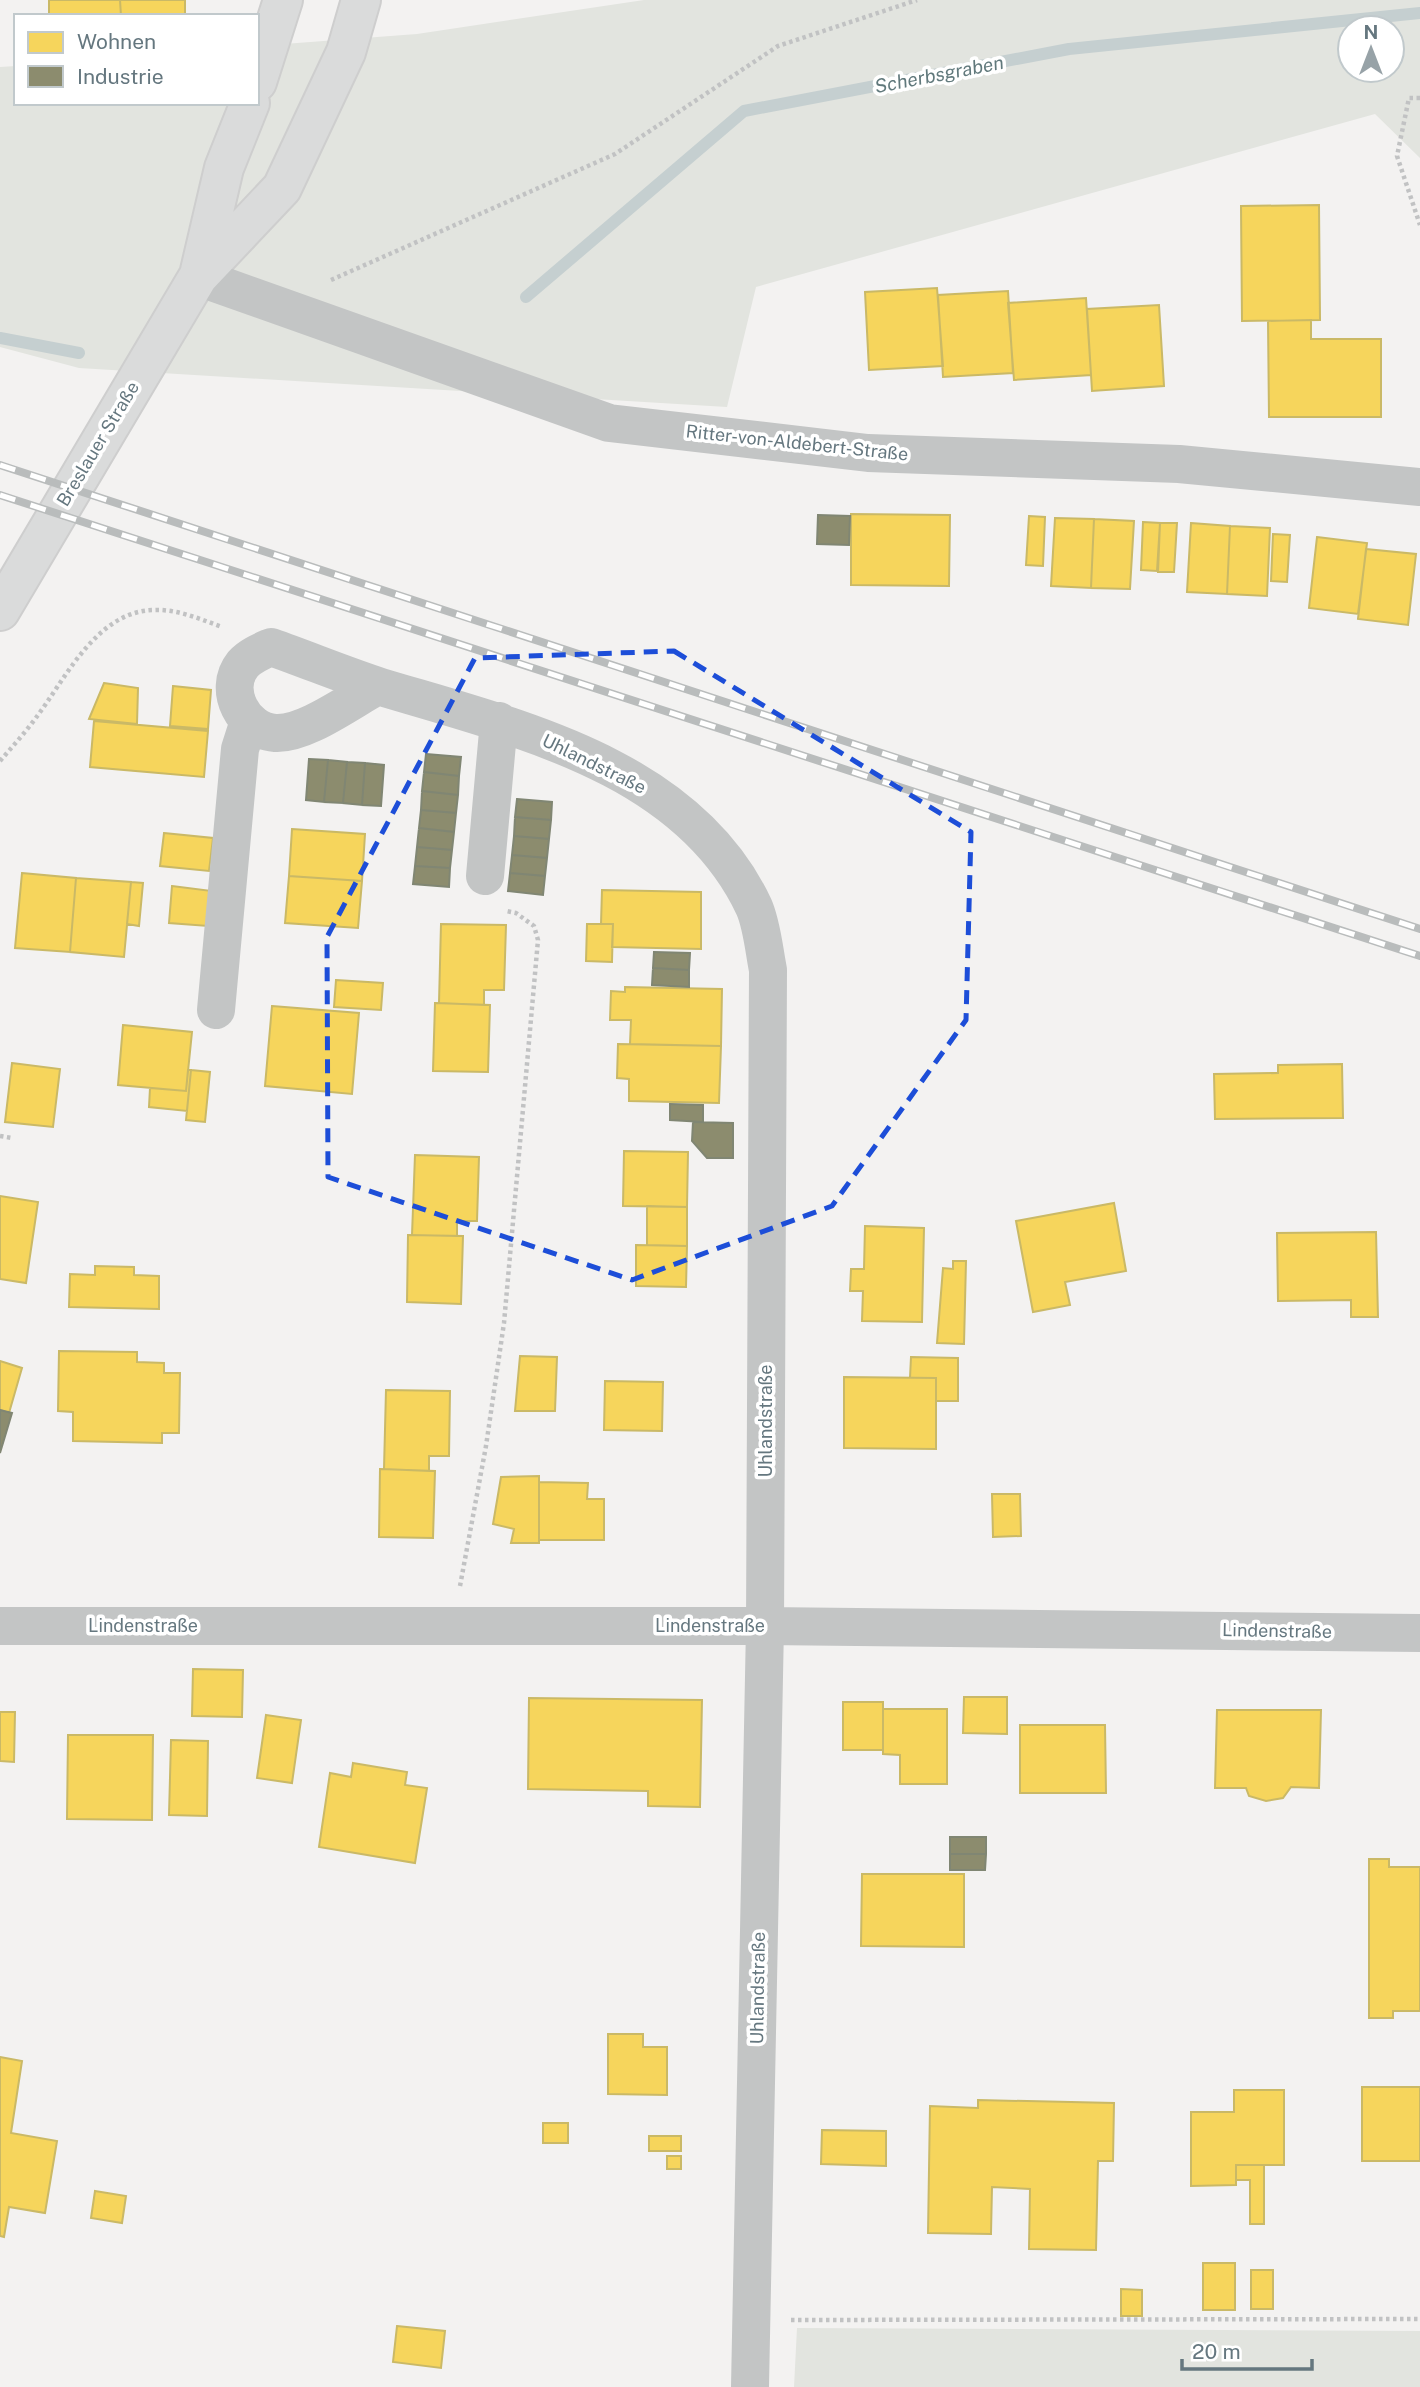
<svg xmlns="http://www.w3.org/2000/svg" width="1420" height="2387" viewBox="0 0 1420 2387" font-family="'Public Sans',sans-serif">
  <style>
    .green { fill: #e2e4df; fill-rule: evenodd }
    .homes { fill: #f6d55c; stroke: #cab966; stroke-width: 2 }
    .industry { fill: #8c8c6e; stroke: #808673; stroke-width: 2 }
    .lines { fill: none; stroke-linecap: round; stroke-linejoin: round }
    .stream { stroke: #c5cfd0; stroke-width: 12 }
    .major-casing { stroke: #cecece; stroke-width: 42 }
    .path { stroke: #c1c2c3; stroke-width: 4.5; stroke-dasharray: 3.5 3.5; stroke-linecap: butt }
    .minor { stroke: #c3c5c5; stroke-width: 38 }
    .major { stroke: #dadbdb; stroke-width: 38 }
    .rail-casing { stroke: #b9bcbc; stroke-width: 8 }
    .rail { stroke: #fff; stroke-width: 5; stroke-dasharray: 16; stroke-linecap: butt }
    .marked { fill: none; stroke: #1d4ed8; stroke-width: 5; stroke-dasharray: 14 9; stroke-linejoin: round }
    .labels { text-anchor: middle; stroke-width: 7; stroke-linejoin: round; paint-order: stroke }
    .street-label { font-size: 18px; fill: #65777f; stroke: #fff }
    .water-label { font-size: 19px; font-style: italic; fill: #61797c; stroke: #fff }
  </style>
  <rect width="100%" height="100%" fill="#f3f2f1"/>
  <path class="green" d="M644 0H1420V158L1375 114 756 287 727 407 79 368 0 347V67L16 66V103H257V46L417 34ZM1350 28H1392V70H1350Z
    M797 2328 1420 2331V2387H794Z"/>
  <path class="homes" d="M49 0H120L121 16H49Z
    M120 0H185V16H121Z
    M1319 205 1320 320 1242 321 1241 206Z
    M937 288 943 366 869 370 865 292Z
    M1008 291 1013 373 943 377 938 295Z
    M1086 298 1091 375 1014 380 1008 303Z
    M1159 305 1164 386 1092 391 1087 309Z
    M1311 320V339H1381V417H1269L1268 321Z
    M851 514 950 515 949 586 851 585Z
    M1029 516 1045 517 1043 566 1026 565Z
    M1055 518 1094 519 1091 588 1051 586Z
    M1094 519 1134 521 1130 589 1091 588Z
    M1143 522 1160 523 1157 571 1141 570Z
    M1160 523H1177L1174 572H1158Z
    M1191 523 1230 526 1227 594 1187 592Z
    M1230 526 1270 528 1267 596 1227 594Z
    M1273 534 1290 535 1287 582 1271 581Z
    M1317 537 1367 543 1358 614 1309 608Z
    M1366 549 1416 554 1408 625 1358 619Z
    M104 683 138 688 137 724 89 719Z
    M173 686 211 690 208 729 170 726Z
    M94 721 208 731 204 777 90 767Z
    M292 829 365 834 362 881 289 876Z
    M164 833 213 838 209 871 160 866Z
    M22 873 76 878 70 952 15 948Z
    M289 876 362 881 358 928 285 923Z
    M76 878 131 882 124 957 70 952Z
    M131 882 143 883 139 926 127 924Z
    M172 886 212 891 208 926 169 923Z
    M602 890 701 892V949L612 947 613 924H601Z
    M441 924 506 925 504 990H484V1005L439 1003Z
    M587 924H613L612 962 586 961Z
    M336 980 383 983 381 1010 334 1007Z
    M625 987 722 989 721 1046 630 1044 631 1020H610L611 991 625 992Z
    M435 1003 490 1005 488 1072 433 1071Z
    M272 1006 359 1013 352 1094 265 1086Z
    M123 1025 192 1032 186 1091 118 1085Z
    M618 1044 721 1046 719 1103 629 1101V1079L617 1078Z
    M12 1063 60 1069 53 1127 5 1122Z
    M1342 1064 1343 1118 1215 1119 1214 1074 1278 1073V1065Z
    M188 1070H191L187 1111 149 1107 150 1088 186 1091Z
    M191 1070 210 1072 205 1122 186 1120Z
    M624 1151 688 1152 687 1207 623 1206Z
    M415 1155 479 1157 477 1221H457V1236L412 1235Z
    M0 1196 38 1202 26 1283 0 1279Z
    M1114 1203 1126 1271 1065 1282 1070 1305 1033 1312 1016 1221Z
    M647 1206 687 1207V1246L647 1245Z
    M865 1226 924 1228 922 1322 862 1321 863 1291H850L851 1269H864Z
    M1376 1232 1378 1317H1351V1300L1278 1301 1277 1233Z
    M408 1235 463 1236 461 1304 407 1302Z
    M636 1245 687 1246 686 1287 636 1286Z
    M953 1261H966L964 1344 937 1343 943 1268 953 1269Z
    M95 1266 134 1267V1275L159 1276V1309L69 1307 70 1274 95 1275Z
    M59 1351 137 1352V1362L164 1363V1373H180L179 1433H162V1443L73 1441V1412L58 1411Z
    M520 1356 557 1357 555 1411H515Z
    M911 1357 958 1358V1401H936V1378H910Z
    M0 1361 22 1368 9 1413 0 1410Z
    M844 1377 936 1378V1449L844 1448Z
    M605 1381 663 1382 662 1431 604 1430Z
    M386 1390 450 1391 449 1456H429V1471L384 1469Z
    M380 1469 435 1471 433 1538 379 1537Z
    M539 1476V1543H511L514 1529 493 1524 501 1477Z
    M539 1482 588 1483 587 1499H604V1540H539Z
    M992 1494H1020L1021 1536 993 1537Z
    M193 1669 243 1670 242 1717 192 1716Z
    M964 1697H1007V1734L963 1733Z
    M529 1698 702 1700 700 1807 648 1806V1791L528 1789Z
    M843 1702H883V1750H843Z
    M883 1709H947V1784H900V1755L883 1754Z
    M1217 1710H1321L1319 1788 1291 1787 1283 1798 1266 1801 1249 1796 1246 1788H1215Z
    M0 1712H15L14 1762 0 1761Z
    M266 1715 301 1720 292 1783 257 1778Z
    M1020 1725H1105L1106 1793H1020Z
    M68 1735H153L152 1820 67 1819Z
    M171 1740 208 1741 207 1816 169 1815Z
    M353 1763 407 1772 405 1785 427 1788 415 1863 319 1847 330 1773 351 1777Z
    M1369 1859H1389V1867H1420V2011H1393V2018H1369Z
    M862 1874H964V1947L861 1946Z
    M608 2034H643V2047H667V2095L608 2094Z
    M0 2057 22 2061 11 2133 57 2141 45 2213 9 2207 4 2237 0 2236Z
    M1362 2087H1420V2161H1362Z
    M1234 2090H1284V2165H1236V2185L1191 2186V2112H1234Z
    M978 2100 1114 2103 1113 2161H1098L1096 2250 1029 2249 1030 2189 992 2187 991 2234 928 2233 930 2106 978 2108Z
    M543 2123H568V2143H543Z
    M822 2130 886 2131V2166L821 2164Z
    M649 2136H681V2151H649Z
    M667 2156H681V2169H667Z
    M1236 2165H1264V2224H1250V2180H1236Z
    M95 2191 126 2196 122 2223 91 2218Z
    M1203 2263H1235V2310H1203Z
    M1251 2270H1273V2309H1251Z
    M1121 2289 1142 2290V2316H1121Z
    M397 2326 445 2331 441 2368 393 2362Z"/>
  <path class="industry" d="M818 515 850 516 849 545 817 544Z
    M426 754 461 757 459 776 424 772Z
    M309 759 328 760 324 802 306 800Z
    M328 760 347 762 343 803 324 802Z
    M347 762 365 763 362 805 343 803Z
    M365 763 384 765 381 806 362 805Z
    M424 772 459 776 458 795 422 791Z
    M422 791 458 795 456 813 421 810Z
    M517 799 552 802 551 820 515 817Z
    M421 810 456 813 454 832 419 828Z
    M515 817 551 820 549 839 514 836Z
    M419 828 454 832 452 850 417 847Z
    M514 836 549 839 547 858 512 855Z
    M417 847 452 850 450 868 415 866Z
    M512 855 547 858 545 876 510 873Z
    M415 866 450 868 449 887 413 884Z
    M510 873 545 876 543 895 508 891Z
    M654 952 690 953 689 970 653 968Z
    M653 968 689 970V987L652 985Z
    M670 1104 703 1105V1122L670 1120Z
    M693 1122 733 1123V1158H707L692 1141Z
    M0 1410 12 1413 0 1453Z
    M950 1837H986V1854H950Z
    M950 1854H986L985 1870H950Z"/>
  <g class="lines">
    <path class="stream" d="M526 297 744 111 1069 49 1420 13
      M0 338 79 353"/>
    <defs>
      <path id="major" d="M257 82 283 0
        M199 275 224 168 250 103
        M0 611 198 277 282 188 346 52 361 0"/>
    </defs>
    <use href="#major" class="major-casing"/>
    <path class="path" d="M1420 98H1409L1397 156 1420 225
      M331 280 615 154 778 46 917 0
      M0 761C12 747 24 734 35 719 65 680 96 611 154 610 177 609 200 619 222 627
      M0 1136 12 1138
      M460 1586 486 1446 504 1323 538 940 534 926 516 913 506 911
      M791 2320 1420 2319"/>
    <path class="minor" d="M198 277 609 423 868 453 1179 464 1420 487
      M378 686C351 700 305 735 275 733 244 731 222 690 243 664 250 656 262 651 271 647 308 660 344 675 381 687 517 728 688 766 754 907 762 925 764 950 768 970L765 1626 750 2387
      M485 876 499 721
      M216 1010 240 749 248 724
      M0 1626H765L1420 1633"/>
    <use href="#major" class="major"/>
    <defs>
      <path id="rail" d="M0 465 1420 929
        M0 495 1420 956"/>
    </defs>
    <use href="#rail" class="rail-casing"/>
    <use href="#rail" class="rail"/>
  </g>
  <path class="marked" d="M674 651 971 832 966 1020 832 1206 632 1280 328 1177 327 937 475 658Z"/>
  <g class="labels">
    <g class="street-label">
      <text transform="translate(797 443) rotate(6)" y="6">Ritter-von-Aldebert-Straße</text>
      <text transform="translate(98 444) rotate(-59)" y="6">Breslauer Straße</text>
      <text transform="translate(594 764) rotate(26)" y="6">Uhlandstraße</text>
      <text transform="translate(766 1421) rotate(-90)" y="6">Uhlandstraße</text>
      <text x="143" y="1632">Lindenstraße</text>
      <text x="710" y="1632">Lindenstraße</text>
      <text transform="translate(1277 1631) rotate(1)" y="6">Lindenstraße</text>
      <text transform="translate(758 1988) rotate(-89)" y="6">Uhlandstraße</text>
    </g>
    <g class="water-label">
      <text transform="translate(939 74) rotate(-11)" y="7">Scherbsgraben</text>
    </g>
  </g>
  <rect x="14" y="14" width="245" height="91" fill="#ffffff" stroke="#c1c9cc" stroke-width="2"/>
  <rect x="28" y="32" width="35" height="21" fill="#f6d55c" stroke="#c1c9cc" stroke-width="2"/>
  <text x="77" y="49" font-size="21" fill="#65777f">Wohnen</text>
  <rect x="28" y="66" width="35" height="21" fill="#8c8c6e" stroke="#c1c9cc" stroke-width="2"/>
  <text x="77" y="84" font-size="21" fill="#65777f">Industrie</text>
  <g transform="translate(1371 49)"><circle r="33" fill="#ffffff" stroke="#c1c9cc" stroke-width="2"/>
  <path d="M0-5L12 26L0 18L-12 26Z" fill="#97a2a7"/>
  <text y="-10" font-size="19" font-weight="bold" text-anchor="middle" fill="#65777f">N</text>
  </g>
  <path d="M1182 2359v10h130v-10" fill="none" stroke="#65777f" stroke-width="3.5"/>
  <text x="1192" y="2359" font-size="21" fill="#65777f" stroke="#ffffff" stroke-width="5" paint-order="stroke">20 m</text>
</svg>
